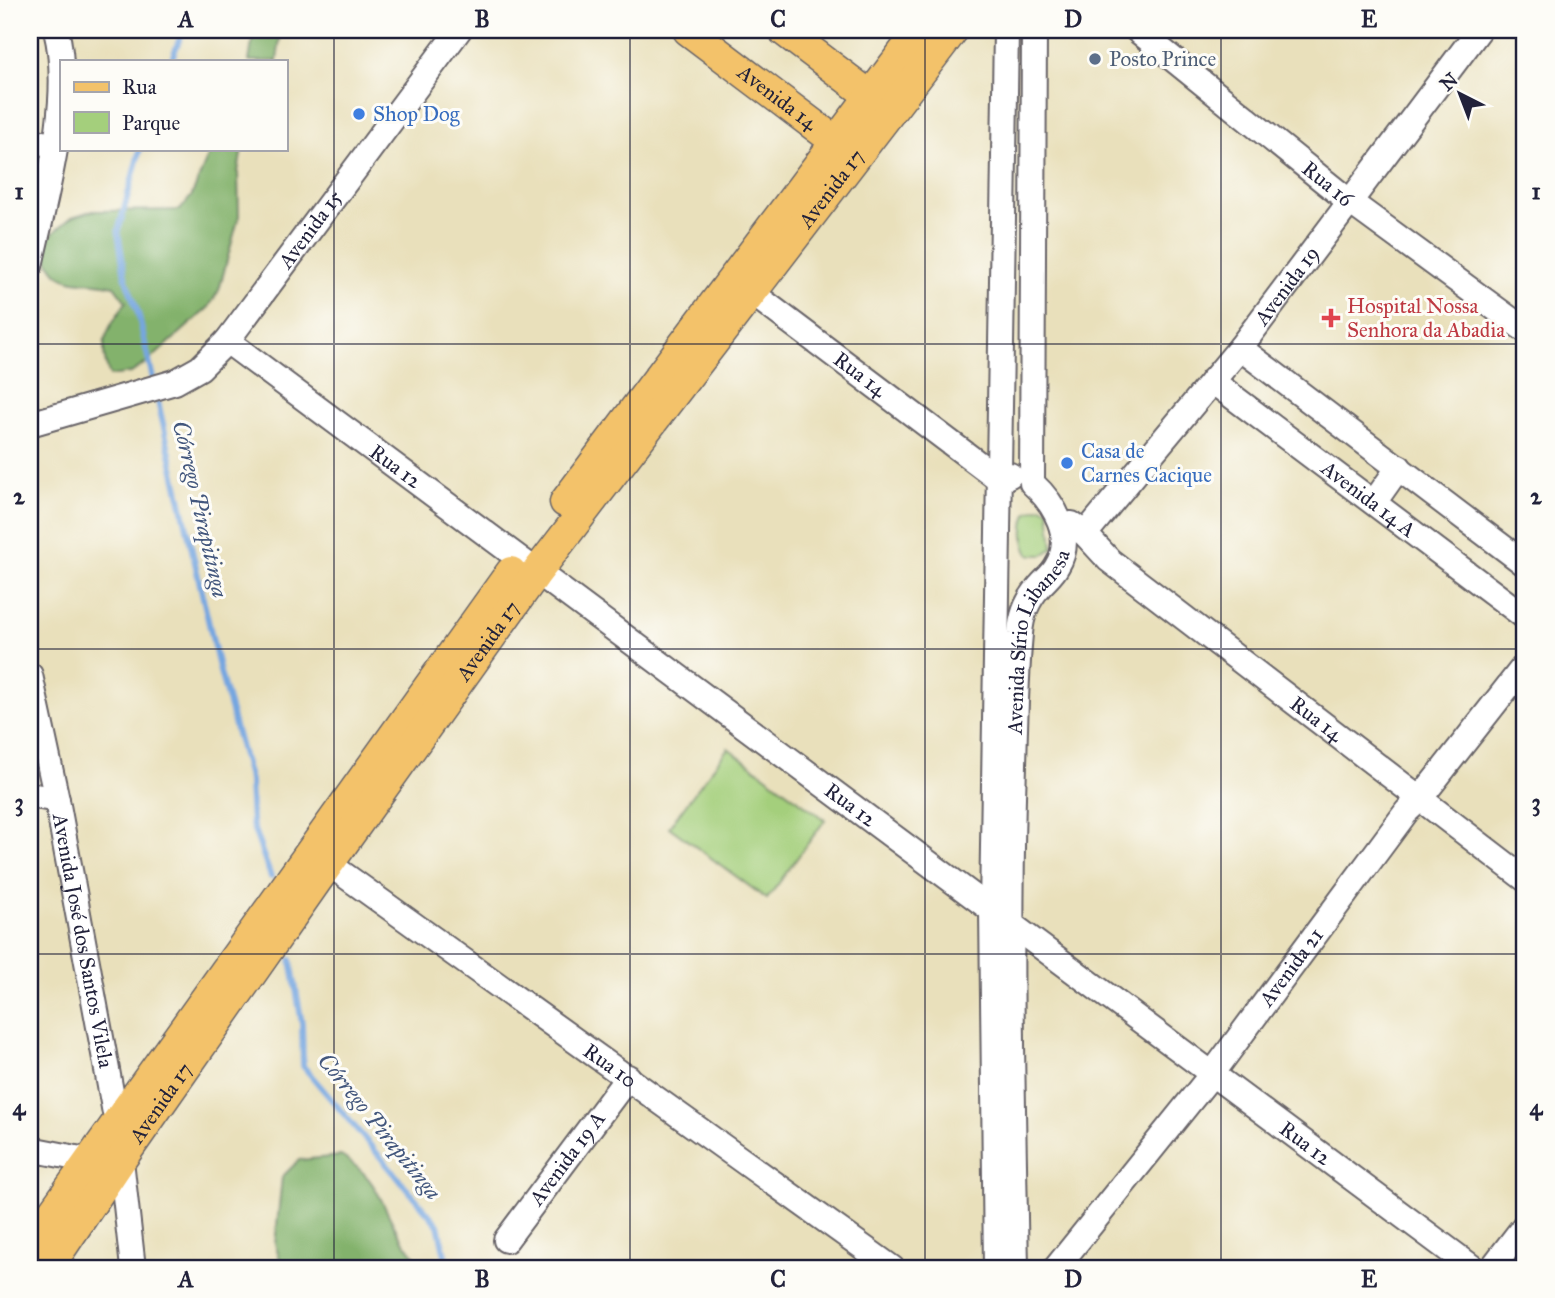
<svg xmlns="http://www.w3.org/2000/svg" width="1555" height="1298" viewBox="0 0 1555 1298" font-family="'IM FELL Great Primer',serif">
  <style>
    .green { fill: #a4cf7c; stroke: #63785c; stroke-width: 2 }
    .forest { fill: #83b26c; stroke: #526a54; stroke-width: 2 }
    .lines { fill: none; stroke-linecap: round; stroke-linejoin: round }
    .stream { stroke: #75a6e0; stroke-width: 6 }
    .minor-casing { stroke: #686468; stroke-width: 28 }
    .major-casing { stroke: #686468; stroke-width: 33 }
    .minor { stroke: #fff; stroke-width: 24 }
    .major { stroke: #f3c26a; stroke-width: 30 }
    .grid { fill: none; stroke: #22223b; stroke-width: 2; stroke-opacity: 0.55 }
    .service-dot { fill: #5c6f8a; stroke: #fdfcf7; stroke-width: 2.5 }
    .shop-dot { fill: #3f7fe0; stroke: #fdfcf7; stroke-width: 2.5 }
    .health-dot { fill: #e0444e; stroke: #fdfcf7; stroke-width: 2.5 }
    .labels { text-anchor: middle; stroke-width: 6; stroke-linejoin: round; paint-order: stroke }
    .service-label { font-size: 21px; fill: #4e5e75; stroke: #fdfcf7; text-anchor: start }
    .street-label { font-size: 21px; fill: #22223b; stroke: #fdfcf7 }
    .shop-label { font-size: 21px; fill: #366cbe; stroke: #fdfcf7; text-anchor: start }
    .health-label { font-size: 21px; fill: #be3a42; stroke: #fdfcf7; text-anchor: start }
    .water-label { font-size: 23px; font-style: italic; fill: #43577d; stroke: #fdfcf7 }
    .neatline { fill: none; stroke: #22223b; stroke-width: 2.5 }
    .grid-label { font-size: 23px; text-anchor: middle; font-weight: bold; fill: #22223b }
  </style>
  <rect width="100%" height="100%" fill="#fdfcf7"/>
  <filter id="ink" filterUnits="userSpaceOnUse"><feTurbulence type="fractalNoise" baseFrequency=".0143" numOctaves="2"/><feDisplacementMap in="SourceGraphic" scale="14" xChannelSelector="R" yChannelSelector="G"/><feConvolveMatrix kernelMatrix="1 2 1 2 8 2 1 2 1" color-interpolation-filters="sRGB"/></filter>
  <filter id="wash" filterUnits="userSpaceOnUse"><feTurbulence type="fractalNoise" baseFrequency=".00686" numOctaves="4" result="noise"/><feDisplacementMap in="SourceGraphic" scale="28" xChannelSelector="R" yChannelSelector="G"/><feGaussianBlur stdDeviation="1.57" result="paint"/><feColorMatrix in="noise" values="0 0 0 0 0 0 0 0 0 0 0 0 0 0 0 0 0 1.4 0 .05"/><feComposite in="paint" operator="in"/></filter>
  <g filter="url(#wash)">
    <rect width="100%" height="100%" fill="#e9e0bb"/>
    <path class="green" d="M1042 507 1049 510 1053 548 1043 555H1030C1022 546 1022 523 1028 512Z
      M728 748 825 820 767 899 669 827Z"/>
    <path class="forest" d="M254 30H281L277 61H249Z
      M211 149H242L238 172 239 216 219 290 209 307 149 361 131 373 110 376C96 342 108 329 126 302L114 286C74 277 54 292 42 242L72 217 91 211 180 210 192 195Z
      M341 1156C377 1177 378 1197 397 1231 405 1244 415 1255 422 1268H283L275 1244 282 1177 299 1160Z"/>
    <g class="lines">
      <path class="stream" d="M171 61 183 30
        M140 149 118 232 125 276 138 313 154 383
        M156 393 220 672 250 781 252 824 271 877
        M291 960 302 1024 303 1066 438 1225 448 1268"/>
    </g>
  </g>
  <g filter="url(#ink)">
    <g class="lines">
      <defs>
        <g id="minor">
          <path id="s1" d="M1137 30 1350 202 1525 330"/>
          <path d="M30 141 56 145"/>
          <path d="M30 266C45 196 74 100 56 30"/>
          <path id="s2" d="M752 293 1000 480 1010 475"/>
          <path id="s3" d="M227 341 1473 1268"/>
          <path d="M1240 348 1525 564"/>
          <path id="s4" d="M1212 381 1525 617"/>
          <path id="s5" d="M30 424 175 382 200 368 227 341 459 30"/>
          <path d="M1375 501 1399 467"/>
          <path id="s6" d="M1072 524 1085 534 1109 560 1525 879"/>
          <path id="s7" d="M1085 534 1240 348 1479 30"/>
          <path id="s8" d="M30 675 57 800 117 1124 133 1268"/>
          <path d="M30 795 57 800"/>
          <path id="s9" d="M329 864 892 1268"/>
          <path d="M30 1149 91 1161H105"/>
          <path id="s10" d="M506 1240 628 1077"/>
          <path d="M996 1268 992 909 1006 30"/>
          <path id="s11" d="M1016 1268C1013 1111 1009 955 1013 797 1015 743 1015 688 1020 634 1021 616 1028 599 1040 586 1046 579 1053 574 1057 566 1075 537 1054 503 1032 483L1034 30"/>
          <path id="s12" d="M1056 1268 1212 1074 1407 811 1419 800 1525 665"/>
          <path d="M1492 1268 1525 1225"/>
        </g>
        <g id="major">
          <path id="s13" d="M688 30 835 141"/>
          <path d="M783 30 869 95"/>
          <path d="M565 502 920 30"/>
          <path d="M30 1244 511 572"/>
          <path id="s14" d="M48 1268 120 1161 317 880 537 572 953 30"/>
        </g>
      </defs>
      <use href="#minor" class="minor-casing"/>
      <use href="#major" class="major-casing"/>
      <use href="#minor" class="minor"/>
      <use href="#major" class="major"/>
    </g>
  </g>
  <path class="grid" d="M334 30V1268M630 30V1268M925 30V1268M1221 30V1268M30 344H1525M30 649H1525M30 954H1525"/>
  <circle class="service-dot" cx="1095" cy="59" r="7"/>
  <g class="shop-dot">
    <circle cx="359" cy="114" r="7"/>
    <circle cx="1067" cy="463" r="7"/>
  </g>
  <path class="health-dot" d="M1327.5 307.5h7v7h7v7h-7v7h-7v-7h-7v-7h7z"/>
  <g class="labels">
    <g class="service-label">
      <text x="1109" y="66">Posto Prince</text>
    </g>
    <g class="street-label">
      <text dy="7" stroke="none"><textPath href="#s13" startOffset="112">Avenida 14</textPath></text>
      <text dy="7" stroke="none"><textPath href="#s1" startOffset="245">Rua 16</textPath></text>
      <text dy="7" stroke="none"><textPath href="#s14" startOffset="1334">Avenida 17</textPath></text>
      <text dy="7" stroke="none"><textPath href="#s5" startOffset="357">Avenida 15</textPath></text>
      <text dy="7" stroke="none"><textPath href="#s7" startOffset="320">Avenida 19</textPath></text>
      <text dy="7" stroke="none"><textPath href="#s2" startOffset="135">Rua 14</textPath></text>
      <text dy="7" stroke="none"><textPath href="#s3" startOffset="210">Rua 12</textPath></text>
      <text dy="7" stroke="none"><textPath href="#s4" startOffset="196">Avenida 14 A</textPath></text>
      <text dy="7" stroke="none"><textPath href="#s14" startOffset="766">Avenida 17</textPath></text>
      <text dy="7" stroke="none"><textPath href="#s11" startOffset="632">Avenida Sírio Libanesa</textPath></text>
      <text dy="7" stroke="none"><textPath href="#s6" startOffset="313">Rua 14</textPath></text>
      <text dy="7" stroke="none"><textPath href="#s3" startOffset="777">Rua 12</textPath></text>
      <text dy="7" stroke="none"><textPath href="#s8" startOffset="271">Avenida José dos Santos Vilela</textPath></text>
      <text dy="7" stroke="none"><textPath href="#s12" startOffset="382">Avenida 21</textPath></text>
      <text dy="7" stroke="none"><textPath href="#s9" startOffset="346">Rua 10</textPath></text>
      <text dy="7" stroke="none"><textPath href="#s14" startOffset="200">Avenida 17</textPath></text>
      <text dy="7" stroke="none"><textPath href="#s3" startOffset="1344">Rua 12</textPath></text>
      <text dy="7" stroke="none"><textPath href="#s10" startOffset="102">Avenida 19 A</textPath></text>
    </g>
    <g class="shop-label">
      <text x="373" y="121">Shop Dog</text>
      <text x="1081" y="458">Casa de<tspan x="1081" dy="24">Carnes Cacique</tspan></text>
    </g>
    <g class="health-label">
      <text x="1347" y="313">Hospital Nossa<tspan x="1347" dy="24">Senhora da Abadia</tspan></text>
    </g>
    <g class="water-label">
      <text transform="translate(201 509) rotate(77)" y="8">Córrego Pirapitinga</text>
      <text transform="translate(380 1126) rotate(51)" y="8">Córrego Pirapitinga</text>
    </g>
  </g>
  <rect width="1555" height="1298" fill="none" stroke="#fdfcf7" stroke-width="77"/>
  <rect x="60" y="60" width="228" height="91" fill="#fdfcf7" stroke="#a5a5ac" stroke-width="2"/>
  <rect x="74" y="82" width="35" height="10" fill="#f3c26a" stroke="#a5a5ac" stroke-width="2"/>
  <text x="122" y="94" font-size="21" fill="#22223b">Rua</text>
  <rect x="74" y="112" width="35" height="21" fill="#a4cf7c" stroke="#a5a5ac" stroke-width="2"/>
  <text x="122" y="130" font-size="21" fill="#22223b">Parque</text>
  <g transform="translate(1460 94) rotate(318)" stroke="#fdfcf7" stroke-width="5" paint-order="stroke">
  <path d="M0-5L12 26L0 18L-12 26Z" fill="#22223b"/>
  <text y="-10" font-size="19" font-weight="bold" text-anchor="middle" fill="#22223b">N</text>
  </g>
  <rect x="38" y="38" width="1478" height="1222" class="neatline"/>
  <g class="grid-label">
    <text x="186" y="27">A</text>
    <text x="482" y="27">B</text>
    <text x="778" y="27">C</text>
    <text x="1073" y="27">D</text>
    <text x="1369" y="27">E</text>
    <text x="19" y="199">1</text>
    <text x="1536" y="199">1</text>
    <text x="19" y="504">2</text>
    <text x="1536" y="504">2</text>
    <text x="19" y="810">3</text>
    <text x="1536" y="810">3</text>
    <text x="19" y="1115">4</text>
    <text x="1536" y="1115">4</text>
    <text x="186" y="1287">A</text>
    <text x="482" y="1287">B</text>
    <text x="778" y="1287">C</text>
    <text x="1073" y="1287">D</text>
    <text x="1369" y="1287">E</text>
  </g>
</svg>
